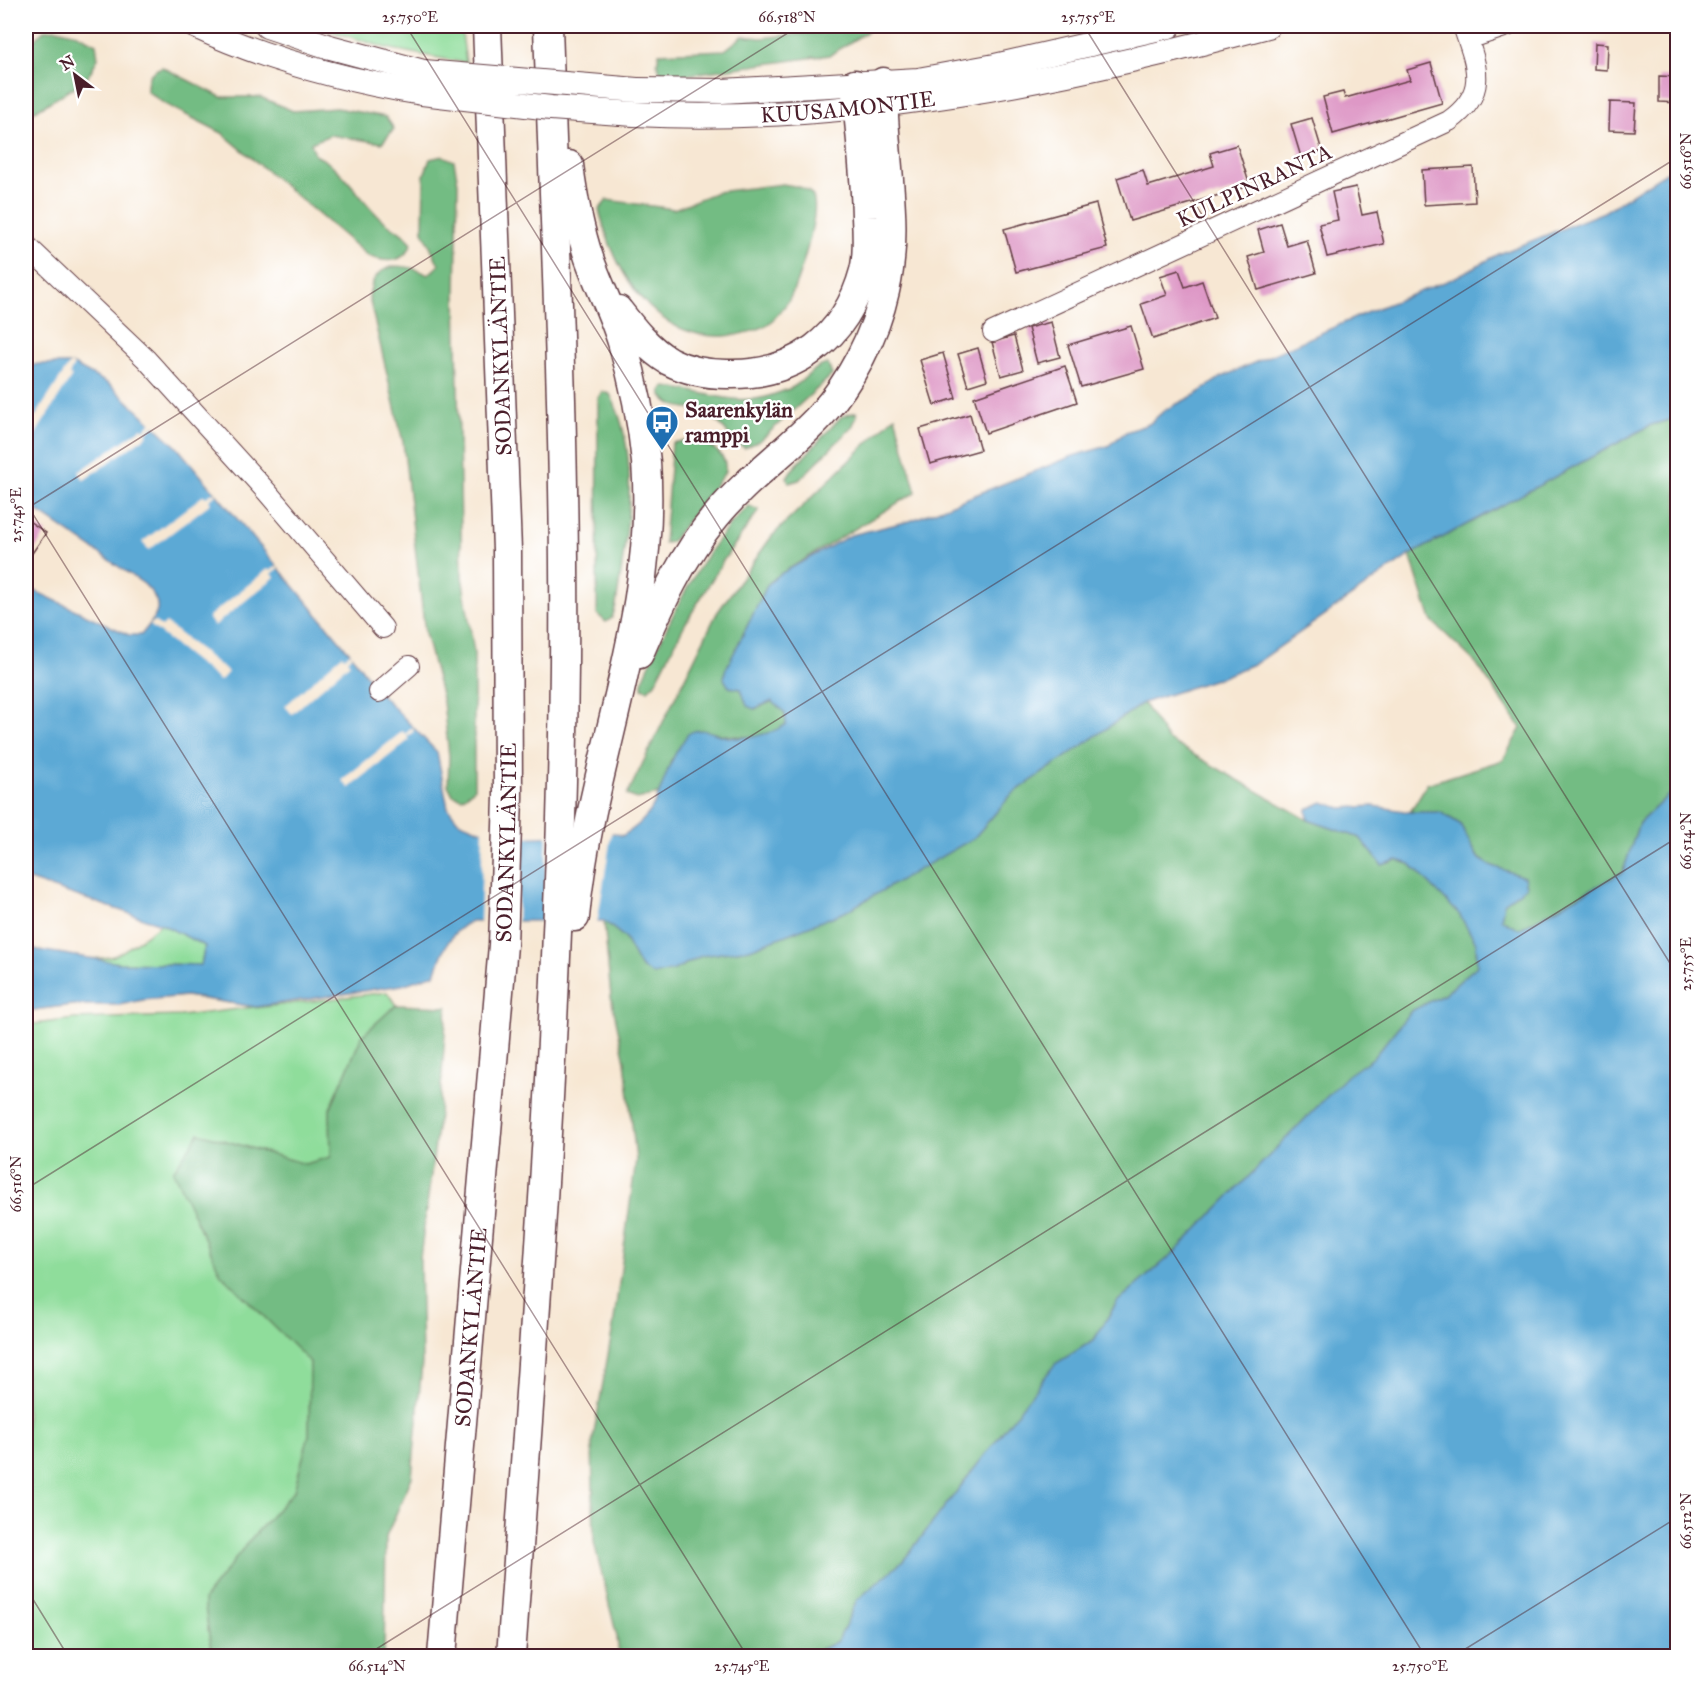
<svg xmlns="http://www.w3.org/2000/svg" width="1703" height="1682" viewBox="0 0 1703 1682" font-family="'IM FELL Great Primer',serif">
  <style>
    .green { fill: #8fdd9b; stroke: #6c7e63; stroke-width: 1.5 }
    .forest { fill: #73bc83; stroke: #5e6e57; stroke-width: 1.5 }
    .water { fill: #5ca9d5; stroke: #536480; stroke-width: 1.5 }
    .pier { fill: #f7e7d3 }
    .building { fill: #de98c6 }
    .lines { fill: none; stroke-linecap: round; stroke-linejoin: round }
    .minor-casing { stroke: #643d44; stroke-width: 22 }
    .major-casing { stroke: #643d44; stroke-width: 26 }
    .highway-casing { stroke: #643d44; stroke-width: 31 }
    .minor { stroke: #fff; stroke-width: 20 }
    .major { stroke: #fff; stroke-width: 24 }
    .highway { stroke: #fff; stroke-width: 28 }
    .major-bridge-casing { stroke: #643d44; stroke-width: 26; stroke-linecap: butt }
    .major-bridge { stroke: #fff; stroke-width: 24 }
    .ticks { fill: none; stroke: #4a1f2b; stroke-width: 1.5; stroke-opacity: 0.45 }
    .labels { text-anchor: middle; stroke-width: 5; stroke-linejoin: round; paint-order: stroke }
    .street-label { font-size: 22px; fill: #4a1f2b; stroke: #fff }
    .poi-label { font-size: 22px; font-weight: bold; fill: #4a1f2b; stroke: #fff; text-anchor: start }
    .neatline { fill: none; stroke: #4a1f2b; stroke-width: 2 }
    .ticks-label { font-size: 15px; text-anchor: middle; fill: #4a1f2b }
  </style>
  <rect width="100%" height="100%" fill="#fff"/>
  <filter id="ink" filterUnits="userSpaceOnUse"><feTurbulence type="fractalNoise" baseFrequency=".0167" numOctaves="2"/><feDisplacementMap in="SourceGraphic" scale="12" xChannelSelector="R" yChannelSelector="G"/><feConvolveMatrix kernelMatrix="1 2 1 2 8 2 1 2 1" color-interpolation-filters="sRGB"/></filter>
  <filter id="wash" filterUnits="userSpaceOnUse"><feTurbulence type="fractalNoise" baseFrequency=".008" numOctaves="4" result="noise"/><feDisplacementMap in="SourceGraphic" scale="24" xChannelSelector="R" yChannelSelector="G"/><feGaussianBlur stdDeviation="1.35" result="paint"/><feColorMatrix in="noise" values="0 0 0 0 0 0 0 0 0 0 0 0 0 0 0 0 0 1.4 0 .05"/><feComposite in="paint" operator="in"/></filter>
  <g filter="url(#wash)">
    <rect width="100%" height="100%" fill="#f7e7d3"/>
    <path class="green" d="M315 26H461L466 63 386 48Z
      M161 924 205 945 201 965 120 963 26 970V946C42 955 91 961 110 957 122 955 149 932 161 924Z
      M94 979 256 1007V1008L387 992 396 1005 362 1036 330 1109 331 1157 305 1164 199 1133 221 1274 310 1362 309 1435 294 1491 249 1541 204 1599 212 1656H26V1025L75 1019 181 1016 255 1007 186 996 72 1005 26 1011V988Z"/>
    <path class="forest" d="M837 26H876L830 55 663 78 657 64 659 53 725 50 743 36 761 38 827 31Z
      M57 29 77 34 96 44 98 58 86 80 35 111 26 113V47L45 30Z
      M162 67 221 97H260L293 111 337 108 386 117 394 129 382 143 330 135 311 143 315 155C344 168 357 196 379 217 390 227 402 231 412 243 404 264 387 263 368 256L222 133 165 104 147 91C147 77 149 72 162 67Z
      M443 156 454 161 458 183 456 295 462 576 474 652V789L462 798 453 795 448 785 449 756 443 702 425 633 403 442 369 297C370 291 372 283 375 278 388 260 413 266 428 275L439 265 423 231 424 175 430 159Z
      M783 184C794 186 805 186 812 195 822 209 798 284 789 300 785 307 777 315 772 321 761 331 739 335 725 336 653 340 615 272 599 210L607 200 674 209 717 192Z
      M828 364 832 375 761 440 745 448C727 441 722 418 702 411 689 407 665 409 661 392L664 387C698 389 731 406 766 397 774 394 785 391 793 387 805 380 814 366 828 364Z
      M602 392 610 394C643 458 626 537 616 605L612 618 606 622 597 614 598 398Z
      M856 412 857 416 852 427 799 480 789 483 787 477 791 471 841 417Z
      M895 416 916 492 780 574 768 584 725 671 729 687 741 689 755 709 773 701 785 713 786 724C763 743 728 737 701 730L671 760 662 793 637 799 627 795 717 613 772 536Z
      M1677 418V787L1639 823 1623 872 1519 929 1501 919 1504 903 1526 887 1524 877 1490 865 1478 857 1460 824 1440 812H1410L1427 784 1503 760 1521 728 1476 663 1431 620 1410 555 1651 425Z
      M688 440C706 441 731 454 724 474L671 542 664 543 672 443Z
      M749 506 759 510 723 561 685 624 655 683 648 690 642 688V682C666 627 703 545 749 506Z
      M1143 703 1168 740 1308 820 1361 838 1382 865 1397 860 1410 864 1460 914 1476 943 1477 966 1445 994 1411 1011 1373 1058 1348 1076 1174 1253 1117 1302 1094 1340 1055 1365 903 1561 857 1600 838 1641 807 1656H619L617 1637 594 1542 592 1444 613 1327 636 1160 625 1061 611 997 604 921 624 937 641 968 674 970 701 956 750 949 974 838 1011 795Z
      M396 1005 447 1007 439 1114 420 1258 422 1363 412 1477 386 1537 384 1656H212L204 1599 249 1541 294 1491 309 1435 310 1362 221 1274 173 1171 199 1133 305 1164 331 1157 330 1109 362 1036Z"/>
    <path class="water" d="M1677 165V418L1651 425 1410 555 1258 662 1222 677 1143 703 1011 795 974 838 845 912 750 949 701 956 674 970 653 975 641 968 624 937 604 921H471C448 933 443 951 435 974L402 985 256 1007 186 996 143 1000 119 1005H72L26 1011V946L32 949 120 963 201 965 205 946 161 924 26 879V589L35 591 129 635H141C158 615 166 605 144 584L26 503V367L38 364H72L109 384 176 446 350 653 379 692 437 752 448 808 458 821 480 830 519 838 615 833 622 836C666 811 656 782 680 746 683 742 685 737 688 734 701 725 715 735 729 737 745 740 773 734 786 724L785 713 772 701 754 709 747 706 741 689 729 687 724 679 725 671 768 584 780 574 851 535 910 521 1073 456 1108 446 1126 432 1149 424 1165 410 1195 395 1220 378 1368 312 1452 279 1499 254 1604 212Z
      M1677 787V1656H807L838 1641 857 1600 903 1561 1055 1364 1094 1340 1117 1302 1174 1253 1348 1075 1373 1058 1411 1011 1445 994 1477 966 1476 943 1459 914 1410 864 1397 860 1382 865 1360 838 1308 820 1307 809 1323 802 1341 808 1374 806 1410 812H1440L1460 824 1478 858 1490 865 1524 877 1526 887 1504 903 1501 919 1519 929 1623 872 1639 823Z"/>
    <path class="pier" d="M70 363 74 365 69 375 72 376 30 443 26 439V431Z
      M152 421 155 425 146 433 148 435 84 480 79 472 142 428 144 430Z
      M214 492 216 495 209 500 211 503 149 550 142 542 204 495 206 497Z
      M277 566 279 568 272 574 275 577 214 626 208 617 268 569 270 571Z
      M154 621 162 627 166 623 228 672 220 681 150 625Z
      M350 653 352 655 347 660 350 663 292 714 285 706 342 655 345 657Z
      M412 728 414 731 407 737 409 740 349 788 342 780 403 731 405 734Z
      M483 827 520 835 517 924H480Z
      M612 830 597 924H544L547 832Z"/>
    <g id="blocks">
      <path class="building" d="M1595 43 1608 44 1607 70 1594 69Z
        M1431 63 1442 103 1333 134 1323 97 1343 92 1345 98 1410 80 1407 70Z
        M1659 76 1678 77V103L1659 102Z
        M1610 102 1636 103 1634 131 1609 130Z
        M1312 118 1322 151 1301 157 1291 124Z
        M1237 145 1250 186 1130 221 1117 178 1143 170 1148 186 1214 166 1210 153Z
        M1473 167 1475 202 1424 205 1422 170Z
        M1356 187 1362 215 1377 212 1384 244 1327 257 1319 224 1338 220 1332 192Z
        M1096 204 1107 248 1016 272 1004 229Z
        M1280 223 1287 246 1307 240 1316 273 1258 290 1248 257 1264 252 1258 230Z
        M1179 270 1185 287 1202 281 1215 318 1153 339 1141 304 1167 295 1160 276Z
        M1051 322 1060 357 1037 363 1028 328Z
        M1131 326 1144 369 1081 387 1068 345Z
        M1014 336 1023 370 1001 376 992 342Z
        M978 348 987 380 968 386 958 354Z
        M943 353 956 398 934 405 920 360Z
        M1065 366 1077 402 986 433 974 397Z
        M970 414 980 450 930 464 920 429Z
        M26 519 46 533 26 562Z"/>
    </g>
  </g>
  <g filter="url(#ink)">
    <use href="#blocks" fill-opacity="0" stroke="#643d44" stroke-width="1.5"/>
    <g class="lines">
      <defs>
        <path id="minor" d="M1468 39 1507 26
          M26 245 146 359 267 492 383 628
          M993 332 1449 121C1489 93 1477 66 1463 26
          M379 692 409 666"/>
        <g id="major">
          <path d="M195 26C267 60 344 80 422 93"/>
          <path d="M267 26 330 47 424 72"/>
          <path d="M637 90 722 91 918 80 995 66 1169 26"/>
          <path id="s1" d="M634 114C849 125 1062 81 1268 26"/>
        </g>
        <g id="highway">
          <path d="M569 165C573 196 579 228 589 258 599 286 613 313 622 342 634 381 642 421 646 462 658 617 589 764 575 917"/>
          <path d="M618 310C632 328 648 349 669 361 686 370 708 374 727 374 795 376 846 338 864 271 868 255 867 234 866 217 865 172 860 128 855 84"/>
          <path d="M639 654C659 607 682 556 716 516 747 478 788 451 821 415 851 381 875 336 885 291 901 224 882 151 883 82"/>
          <path id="s2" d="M442 1656 503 945 508 797 507 550 487 26"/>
          <path d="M511 1656C535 1326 561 996 564 665 566 452 555 239 548 26"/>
        </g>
      </defs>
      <use href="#minor" class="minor-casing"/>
      <use href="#major" class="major-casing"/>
      <use href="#highway" class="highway-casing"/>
      <use href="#minor" class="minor"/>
      <use href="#major" class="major"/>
      <use href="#highway" class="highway"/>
      <defs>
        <path id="major-bridge" d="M424 72 637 90
          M422 93 551 108 634 114"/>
      </defs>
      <use href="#major-bridge" class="major-bridge-casing"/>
      <use href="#major-bridge" class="major-bridge"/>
    </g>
  </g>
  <path class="ticks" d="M406 26 1425 1656M1084 26 1678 976M26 503 747 1656M26 509 799 26M26 1189 1678 157M26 1588 68 1656M365 1656 1678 837M1454 1656 1678 1517"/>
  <defs>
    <symbol id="bus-pin" viewBox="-11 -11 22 30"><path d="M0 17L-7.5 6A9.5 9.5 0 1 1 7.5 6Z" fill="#1f6fb2" stroke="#fff"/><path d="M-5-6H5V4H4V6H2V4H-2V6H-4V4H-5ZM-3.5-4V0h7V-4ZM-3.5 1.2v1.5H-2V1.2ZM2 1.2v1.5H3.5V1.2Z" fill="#fff"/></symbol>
  </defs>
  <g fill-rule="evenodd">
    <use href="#bus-pin" x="643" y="403" width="38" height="52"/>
  </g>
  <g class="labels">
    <g class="street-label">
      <text dy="8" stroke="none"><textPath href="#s1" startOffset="214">KUUSAMONTIE</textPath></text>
      <text transform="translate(1254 185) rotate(-25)" y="8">KULPINRANTA</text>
      <text transform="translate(500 356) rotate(-92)" y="8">SODANKYLÄNTIE</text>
      <text dy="8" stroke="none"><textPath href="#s2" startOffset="816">SODANKYLÄNTIE</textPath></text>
      <text dy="8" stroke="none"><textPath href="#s2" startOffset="330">SODANKYLÄNTIE</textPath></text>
    </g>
    <g class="poi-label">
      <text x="685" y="417">Saarenkylän<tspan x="685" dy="25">ramppi</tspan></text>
    </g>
  </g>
  <rect width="1703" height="1682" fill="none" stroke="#fff" stroke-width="66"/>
  <g transform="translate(75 75) rotate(328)" stroke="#ffffff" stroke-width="4.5" paint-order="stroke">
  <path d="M0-4.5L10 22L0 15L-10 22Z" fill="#4a1f2b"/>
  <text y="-9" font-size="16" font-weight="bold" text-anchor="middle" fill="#4a1f2b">N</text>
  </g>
  <rect x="33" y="33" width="1637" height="1616" class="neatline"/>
  <g class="ticks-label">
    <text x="410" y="22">25.750°E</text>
    <text x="787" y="22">66.518°N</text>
    <text x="1088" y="22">25.755°E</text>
    <text transform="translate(1686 161) rotate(-90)" y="5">66.516°N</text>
    <text transform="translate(16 515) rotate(-90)" y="5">25.745°E</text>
    <text transform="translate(1686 841) rotate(-90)" y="5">66.514°N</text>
    <text transform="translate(1686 964) rotate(-90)" y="5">25.755°E</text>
    <text transform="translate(16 1184) rotate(-90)" y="5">66.516°N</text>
    <text transform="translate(1686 1521) rotate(-90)" y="5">66.512°N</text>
    <text x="377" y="1671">66.514°N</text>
    <text x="742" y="1671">25.745°E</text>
    <text x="1420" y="1671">25.750°E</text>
  </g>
</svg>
